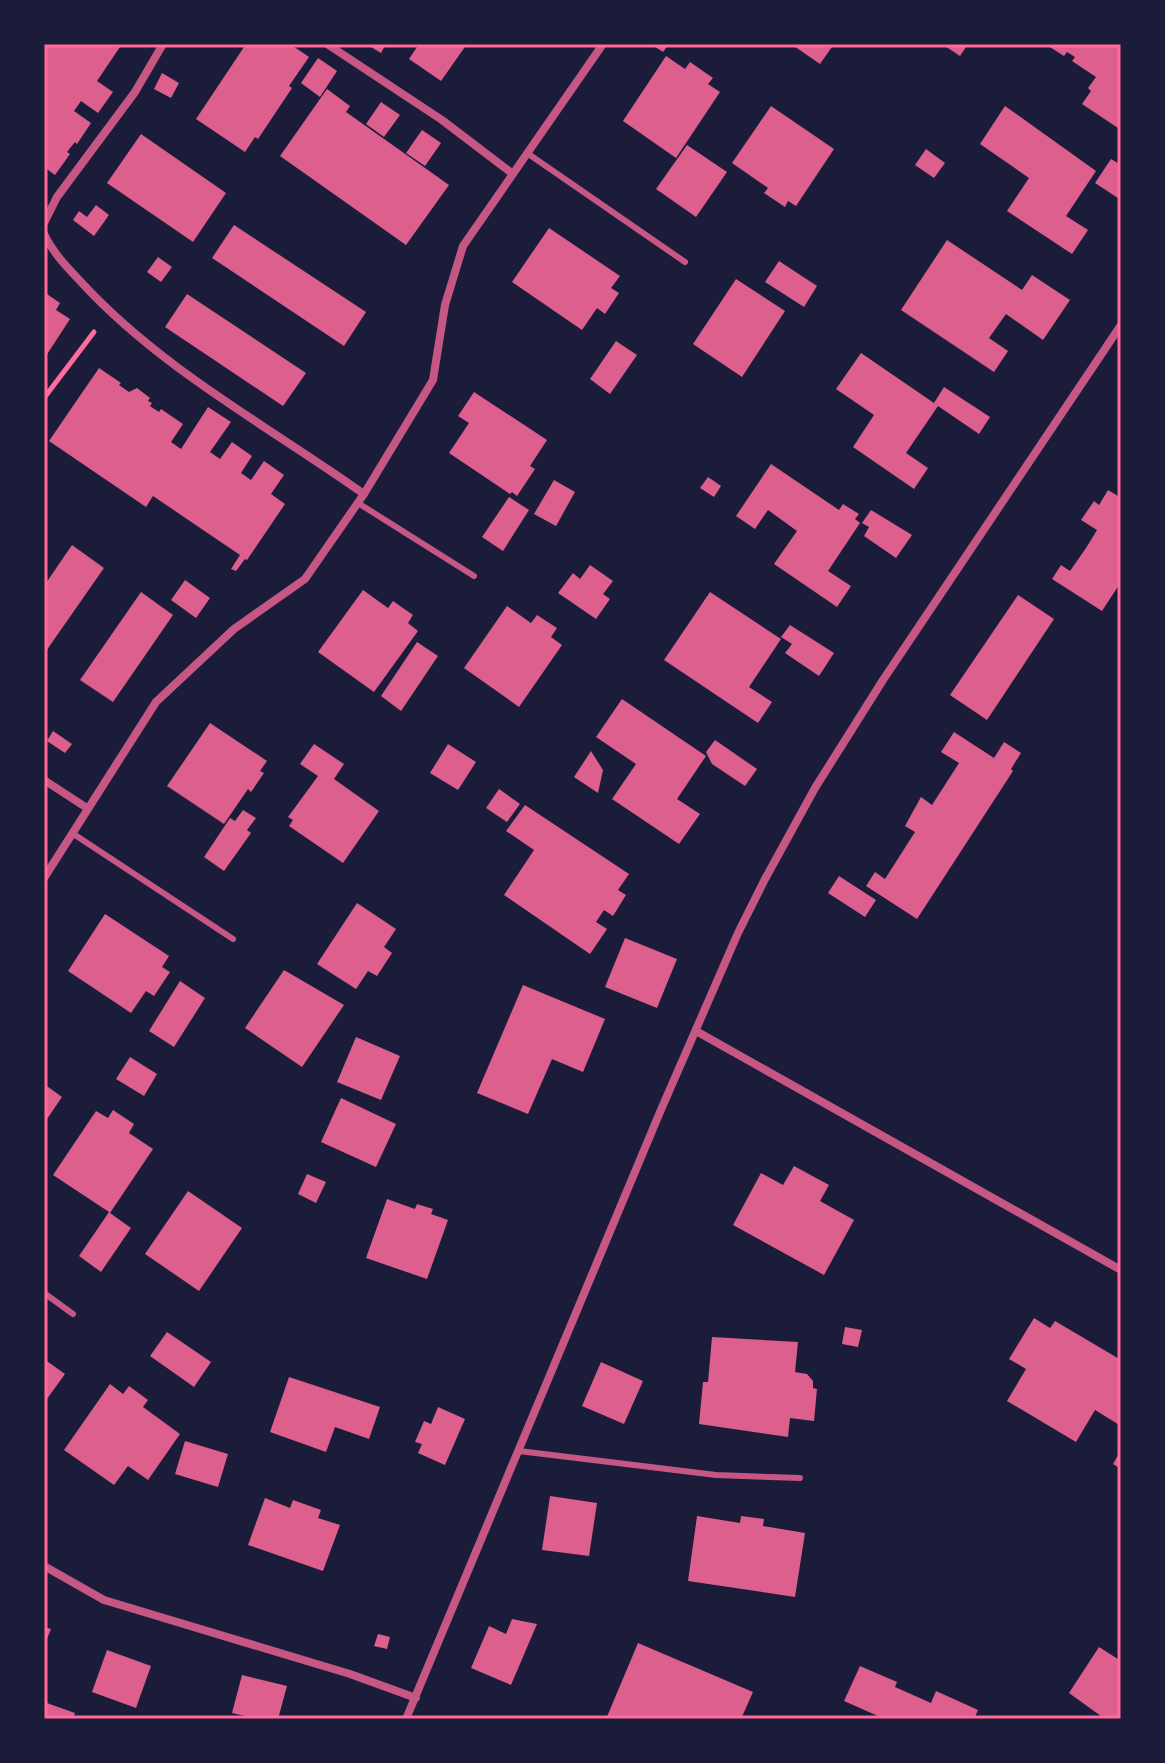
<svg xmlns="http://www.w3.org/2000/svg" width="1165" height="1763" viewBox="0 0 1165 1763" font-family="Ubuntu,sans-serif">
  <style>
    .building { fill: #dd5f8e }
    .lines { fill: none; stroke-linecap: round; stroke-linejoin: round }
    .path { stroke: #ff6b9d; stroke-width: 5 }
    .service { stroke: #c65784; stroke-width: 6 }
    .minor { stroke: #c65784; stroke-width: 8 }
    .neatline { fill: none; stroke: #ff6b9d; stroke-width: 3 }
  </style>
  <rect width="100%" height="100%" fill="#1b1b3a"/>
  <path class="building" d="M44 44H122L97 81 113 92 98 113 81 101 74 111 91 123 77 144 75 142 67 152 70 154 55 175 44 167Z
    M246 44H290L309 57 289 86 292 88 258 139 255 137 245 152 196 119Z
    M366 44H386L381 53Z
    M419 44H467L441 81 409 59Z
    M651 44H669L663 52Z
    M791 44H834L820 64Z
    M942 44H968L960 56Z
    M1045 44H1121V130L1082 104 1091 91 1088 88 1096 77 1072 61 1075 57 1067 52 1064 56Z
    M666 56 685 69 690 62 713 78 708 84 720 92 676 158 623 121Z
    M318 58 337 71 320 97 301 83Z
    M162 73 179 83 171 98 154 89Z
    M327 89 350 106 346 112 449 185 406 245 280 156Z
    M381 102 400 115 384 137 366 124Z
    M771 106 834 149 796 206 788 201 785 207 764 193 768 188 732 163Z
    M1005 106 1096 171 1066 216 1088 230 1072 254 1007 211 1029 178 980 144Z
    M422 130 441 143 425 166 406 153Z
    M141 134 226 193 193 242 107 183Z
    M687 145 727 172 696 217 656 189Z
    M926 149 945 163 934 178 915 165Z
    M1111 159 1121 165V200L1095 183Z
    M96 205 109 215 94 236 73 220 79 211 87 217Z
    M234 225 366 312 344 346 212 258Z
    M549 228 620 276 611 288 619 293 605 314 597 308 582 330 512 282Z
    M947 240 1022 290 1032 275 1070 300 1043 340 1006 314 989 338 1008 351 994 372 901 310Z
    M158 257 172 267 161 282 147 272Z
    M779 261 817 286 804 307 765 282Z
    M736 279 785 311 742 377 693 344Z
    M44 292 60 303 56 310 70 319 44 359Z
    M187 294 306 373 283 406 165 327Z
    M616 341 637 355 610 394 590 379Z
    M861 353 934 403 944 387 990 417 979 434 938 406 906 453 928 468 914 489 853 447 874 415 836 389Z
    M99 368 121 383 119 385 129 392 137 388 150 398 148 401 152 403 150 406 159 412 161 409 183 424 171 442 181 449 208 407 231 422 210 452 220 459 232 442 252 456 241 473 251 480 264 461 284 475 271 494 285 504 247 560 245 559 236 571 231 569 240 555 153 496 146 507 49 441Z
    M474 392 547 440 530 466 535 469 517 496 512 492 510 494 449 453 469 423 458 416Z
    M771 464 839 510 843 504 859 514 855 519 860 523 828 571 851 586 837 607 774 564 797 531 768 510 755 529 736 516Z
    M708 477 721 486 714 497 700 488Z
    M554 480 575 492 556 526 534 514Z
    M1108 490 1118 496 1121 491V582L1102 611 1052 579 1061 565 1070 571 1086 548 1097 530 1081 520 1094 501 1099 505Z
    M509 497 529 510 503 551 482 537Z
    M871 510 912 535 896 558 864 536 869 527 862 523Z
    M72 545 104 568 44 654V586Z
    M590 565 613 581 603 594 610 599 596 619 558 593 573 573 580 579Z
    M185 580 210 598 196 618 171 600Z
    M363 590 388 608 393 601 413 615 408 623 418 631 374 692 318 652Z
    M141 592 173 615 113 702 80 680Z
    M710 592 781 639 749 687 772 702 758 723 664 660Z
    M1018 595 1054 619 987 720 950 695Z
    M507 606 531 623 537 615 557 628 551 637 562 645 519 707 464 668Z
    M790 625 834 653 819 676 785 653 792 644 781 637Z
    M417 642 438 656 401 711 381 696Z
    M622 699 706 756 677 799 700 814 679 844 612 799 636 764 596 737Z
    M210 723 267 761 260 771 264 773 251 792 248 789 224 824 167 786Z
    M53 731 72 744 65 753 47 741Z
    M954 732 994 758 1004 742 1021 753 1011 769 1013 771 917 919 866 886 875 872 885 879 915 832 905 826 921 797 932 805 959 763 941 752Z
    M715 740 757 769 745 786 712 764 706 752Z
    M314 744 344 764 334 779 379 811 343 863 289 826 293 820 288 817 318 776 300 764Z
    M448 744 476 762 458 790 430 773Z
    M591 751 603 770 598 793 574 777Z
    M499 789 520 804 507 822 486 808Z
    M525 805 629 874 618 890 626 895 613 916 604 910 596 922 607 929 590 954 504 895 534 850 506 831Z
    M243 810 256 818 247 830 251 833 224 871 204 857 230 818 235 821Z
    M839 876 876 900 865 917 828 893Z
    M357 903 396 929 384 947 392 953 377 976 368 971 356 989 317 964Z
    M105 914 169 956 162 967 170 972 154 996 146 991 131 1013 68 971Z
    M625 938 677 959 657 1008 605 987Z
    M284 970 344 1005 302 1067 245 1028Z
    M180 981 205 998 174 1047 149 1031Z
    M523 985 605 1019 583 1072 552 1059 528 1114 477 1093Z
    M356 1037 400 1056 381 1100 337 1082Z
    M130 1057 157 1074 144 1096 116 1079Z
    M44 1084 62 1097 47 1119 44 1117Z
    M341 1098 396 1124 376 1167 321 1142Z
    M113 1110 134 1124 129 1133 153 1149 110 1213 131 1228 101 1272 79 1256 109 1212 53 1175 96 1111 108 1118Z
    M794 1166 829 1185 820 1201 854 1220 824 1275 733 1225 761 1173 783 1185Z
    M307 1174 326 1182 316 1203 298 1194Z
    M188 1191 242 1228 199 1291 145 1254Z
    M387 1199 415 1209 417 1204 433 1209 431 1214 448 1220 427 1279 366 1258Z
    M1034 1318 1050 1328 1055 1321 1121 1360V1426L1095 1410 1076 1442 1007 1401 1026 1369 1009 1359Z
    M845 1327 862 1330 858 1347 842 1344Z
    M167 1332 211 1362 194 1387 150 1356Z
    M712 1337 798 1342 795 1372 807 1374 813 1381V1388L817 1389 814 1421 790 1418 788 1437 699 1424 703 1382H708Z
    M44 1359 65 1374 44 1403Z
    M601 1362 643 1381 624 1424 582 1406Z
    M289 1377 380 1407 369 1439 335 1427 326 1452 270 1432Z
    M110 1384 123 1394 129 1386 148 1400 143 1407 180 1434 148 1480 128 1466 114 1485 64 1450Z
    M438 1407 465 1419 445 1465 418 1453 422 1444 415 1442 424 1421 431 1424Z
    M185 1441 228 1454 218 1487 175 1474Z
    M1121 1450V1469L1113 1464Z
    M550 1496 597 1503 589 1556 542 1550Z
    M265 1498 290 1508 293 1500 321 1510 318 1518 340 1525 323 1571 248 1545Z
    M697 1516 740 1523 741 1516 764 1519 763 1526 805 1533 795 1597 688 1581Z
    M512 1619 537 1624 511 1685 471 1668 489 1626 506 1634Z
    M44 1627 51 1629 44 1646Z
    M378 1634 390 1637 387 1649 374 1646Z
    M638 1643 753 1692 741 1719H606Z
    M1099 1647 1121 1661V1719H1105L1069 1693Z
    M107 1650 151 1666 136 1708 92 1692Z
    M860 1666 897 1682 895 1687 931 1703 936 1691 978 1710 974 1719H877L878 1716 844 1701Z
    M242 1675 287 1686 278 1719H258L232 1713Z
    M44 1702 75 1713 73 1719H44Z"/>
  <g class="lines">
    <path class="path" d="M44 398 94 332"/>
    <path class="service" d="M527 153 685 262
      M358 503 474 576
      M72 833 233 939
      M44 1293 73 1314
      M519 1451 716 1475 800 1478"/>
    <path class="minor" d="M327 44 442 120 513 174
      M44 223 57 197 135 92 163 44
      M44 234C53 253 67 267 81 282 161 369 268 426 364 494
      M44 780 87 808
      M44 878 156 702 234 629 305 579 364 494 433 380 445 305 463 246 603 44
      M696 1031 1121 1270
      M44 1566 104 1600 350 1674 416 1698
      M406 1719 660 1112 738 933 765 879 815 788 883 680 1121 325"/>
  </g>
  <rect width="1165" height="1763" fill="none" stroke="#1b1b3a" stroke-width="92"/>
  <rect x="46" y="46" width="1073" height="1671" class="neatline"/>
</svg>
